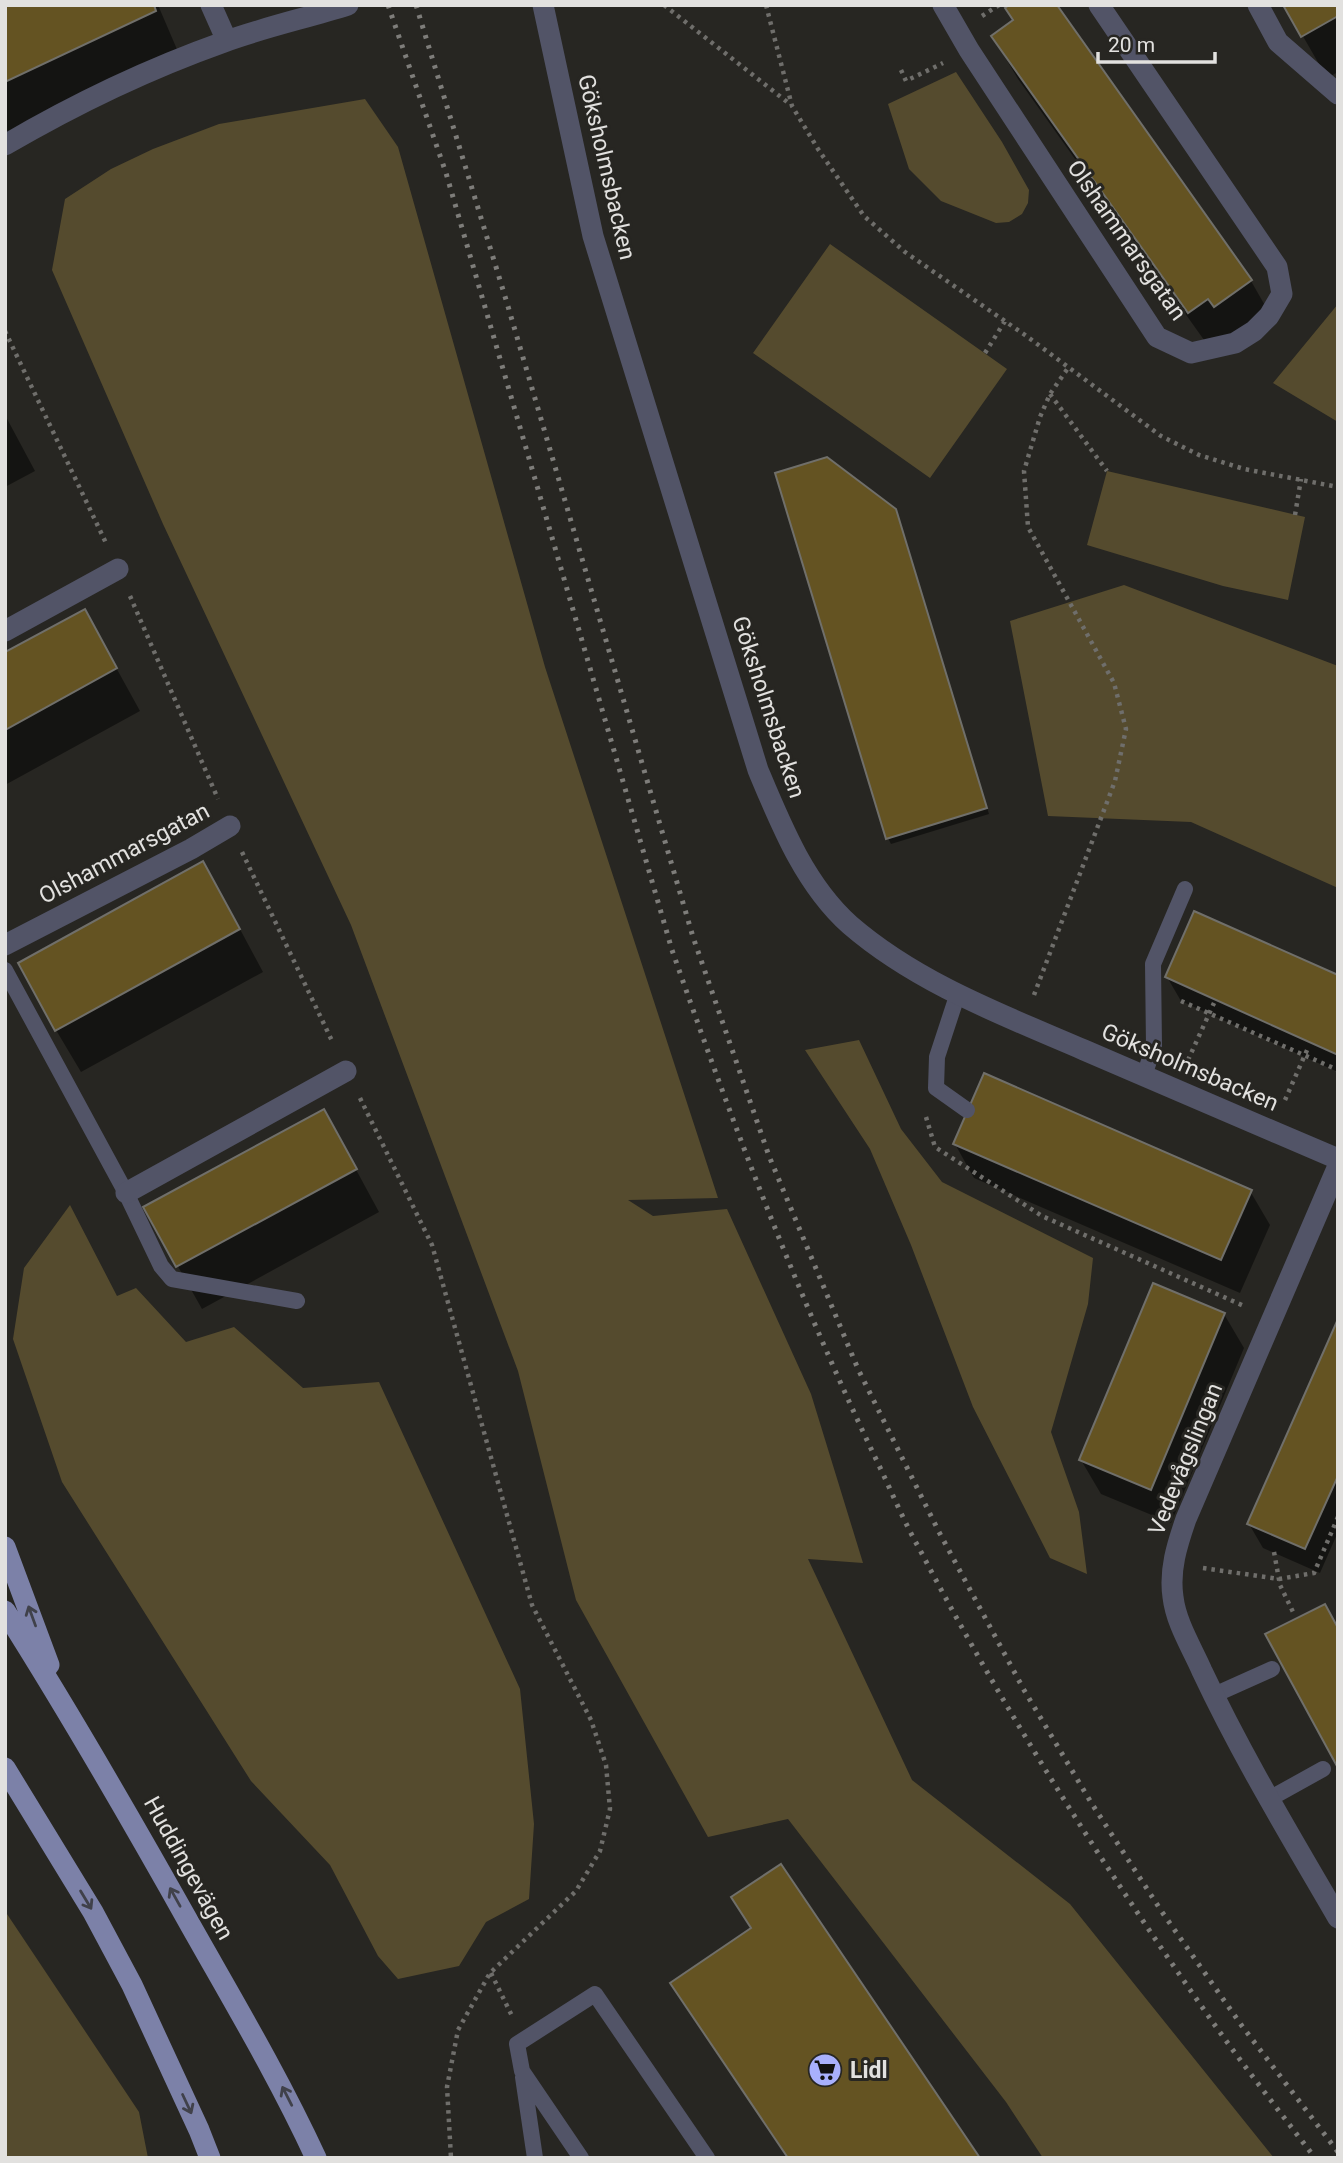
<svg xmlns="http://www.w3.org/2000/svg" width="1343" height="2163" viewBox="0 0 1343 2163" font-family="Roboto,sans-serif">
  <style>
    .green { fill: #554b2e }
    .shadow { fill: #0007 }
    .building { fill: #645322; stroke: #706f6a; stroke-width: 2 }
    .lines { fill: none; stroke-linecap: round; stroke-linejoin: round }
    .path { stroke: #6f6e6b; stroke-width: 4.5; stroke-dasharray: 3.5 5; stroke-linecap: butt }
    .service { stroke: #525467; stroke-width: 16 }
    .minor { stroke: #525467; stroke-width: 21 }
    .primary { stroke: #7c81a8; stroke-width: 21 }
    .rail { stroke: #7e7d7a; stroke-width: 5; stroke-dasharray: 3.5 7; stroke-linecap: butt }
    .oneway { stroke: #40414a }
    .labels { text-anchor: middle; stroke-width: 6; stroke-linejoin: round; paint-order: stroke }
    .street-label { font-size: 23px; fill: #e2e1df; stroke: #272622 }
    .poi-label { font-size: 23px; font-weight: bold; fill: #e2e1df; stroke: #272622; text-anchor: start }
  </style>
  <rect width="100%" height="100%" fill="#272622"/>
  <path class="green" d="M956 72 1002 142 1029 190 1028 203 1022 214 1009 222 996 223 941 201 909 169 888 104Z
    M365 99 398 147 545 667 718 1198 628 1200 653 1216 727 1209 811 1394 863 1563 808 1559 912 1780 1070 1904 1274 2158H1043L1006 2102 788 1819 708 1837 576 1600 518 1371 351 925 163 524 52 270 65 199 111 169 153 149 219 124Z
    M830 244 1007 369 930 478 753 353Z
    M1338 304V422L1273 383Z
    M1107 471 1305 517 1288 600 1223 586 1087 545Z
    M1124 585 1338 666V888L1191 822 1048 816 1010 621Z
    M859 1040 901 1129 942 1182 1093 1258 1088 1304 1051 1432 1079 1512 1087 1574 1050 1558 973 1407 911 1245 870 1149 805 1050Z
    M70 1205 117 1296 136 1288 186 1342 234 1327 303 1388 379 1382 520 1689 534 1824 529 1899 486 1922 459 1966 398 1979 378 1956 330 1865 251 1781 62 1482 13 1339 24 1268Z
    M5 1911 139 2112 148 2158H5Z"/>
  <path class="shadow" d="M5 5H158L179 54 5 135Z
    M1285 5H1338V72L1327 78Z
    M993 37 1251 281 1275 323 1214 354 1018 79Z
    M5 415 35 471 5 487Z
    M898 517 989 814 891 844 888 838Z
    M108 653 140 711 5 785V654Z
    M227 905 263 972 81 1072 56 1030Z
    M1167 977H1338V1072L1181 1001Z
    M955 1144 1250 1191 1270 1225 1240 1293 974 1178Z
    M347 1153 379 1212 202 1309 145 1208Z
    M1224 1314 1244 1348 1171 1523 1101 1494 1081 1460Z
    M1338 1323V1532L1320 1573 1263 1548 1249 1524Z"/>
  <path class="building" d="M5 5H154L156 11 5 82Z
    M1009 5H1057L1252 280 1214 307 1208 299 1188 313 991 36 1013 20 1005 8Z
    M1283 5H1338V16L1301 37Z
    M827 457 896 509 987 808 886 839 775 473Z
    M85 609 117 668 5 730V652Z
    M203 861 240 929 55 1031 18 963Z
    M1194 911 1338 975V1055L1165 977Z
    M984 1073 1252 1190 1221 1260 953 1144Z
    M324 1109 357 1169 176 1267 143 1207Z
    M1153 1283 1225 1313 1151 1490 1079 1460Z
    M1338 1319V1476L1305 1549 1247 1524Z
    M1325 1604 1338 1628V1768L1265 1634Z
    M781 1864 980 2158H788L670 1983 751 1928 731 1897Z"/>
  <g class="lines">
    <path class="path" d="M664 5 791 105
      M766 5 792 106 818 149 864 216 905 252 1025 335 1161 436 1199 455 1244 469 1338 487
      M982 16 999 5
      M901 70 906 81 943 63
      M5 331 106 543
      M985 353 1005 321
      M1050 394 1107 471
      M1295 515 1301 479
      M130 596 218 799
      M242 852 333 1043
      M1034 995 1115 781 1126 729 1114 683 1028 527 1024 471 1040 417 1050 394 1068 368
      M1181 1001 1338 1070
      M1188 1060 1214 1003
      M360 1098 432 1245 532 1605 591 1720 606 1765 610 1809 600 1851 576 1891 490 1973 458 2030 447 2087 451 2158
      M1285 1100 1308 1048
      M926 1117 935 1147 1042 1216 1244 1306
      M1274 1552 1280 1585 1293 1612
      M1203 1568 1279 1579 1314 1573 1338 1517
      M491 1973 512 2016"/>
    <path class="service" d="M5 970 126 1193 161 1266 172 1279 297 1301
      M958 993 937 1057 936 1088 967 1110
      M1144 1076 1154 1046 1153 964 1185 889
      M1214 1695 1272 1669
      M1269 1799 1323 1769
      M523 2077 535 2158
      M581 2158 522 2071 517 2044 595 1994 707 2158"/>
    <path class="minor" d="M211 5 227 41
      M543 5 593 236 758 770C781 825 805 885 850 925 917 983 1003 1015 1084 1050 1168 1086 1253 1123 1338 1159
      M943 5 969 50 1157 337 1191 353 1235 343 1254 331 1269 316 1282 294 1277 267 1099 5
      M1258 5 1278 42 1338 94
      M5 145C75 104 148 69 224 42 265 27 307 18 348 5
      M5 631 118 569
      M5 945 191 849 230 826
      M1338 1166 1186 1519C1177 1545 1169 1570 1173 1597 1176 1623 1192 1648 1202 1671 1242 1756 1291 1837 1338 1918
      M126 1193 346 1071"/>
    <path class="primary" d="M5 1547 49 1665
      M5 1611C71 1715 132 1821 192 1928 235 2004 279 2078 316 2158
      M5 1768 93 1912 132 1985 199 2130 210 2158"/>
    <path class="rail" d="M388 5 446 173 672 950C732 1122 796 1292 875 1457 890 1488 903 1520 920 1550 1008 1718 1110 1877 1219 2031 1250 2074 1283 2116 1315 2158
      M416 5 507 303 693 937 769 1156 858 1369 939 1532 1024 1690 1092 1804 1162 1912 1242 2026 1338 2152"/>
  </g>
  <defs><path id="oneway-shaft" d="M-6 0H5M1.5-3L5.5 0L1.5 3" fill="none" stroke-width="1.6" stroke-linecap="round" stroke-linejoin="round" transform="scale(1.75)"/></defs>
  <g class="oneway">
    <use href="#oneway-shaft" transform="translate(32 1616) rotate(-110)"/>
    <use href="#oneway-shaft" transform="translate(175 1897) rotate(-119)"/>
    <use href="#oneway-shaft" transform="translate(86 1900) rotate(59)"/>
    <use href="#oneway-shaft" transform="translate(287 2096) rotate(-117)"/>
    <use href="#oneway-shaft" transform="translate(187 2104) rotate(65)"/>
  </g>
  <defs>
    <symbol id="supermarket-disc" viewBox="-11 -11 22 22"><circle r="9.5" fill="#a8b0fc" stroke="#272622"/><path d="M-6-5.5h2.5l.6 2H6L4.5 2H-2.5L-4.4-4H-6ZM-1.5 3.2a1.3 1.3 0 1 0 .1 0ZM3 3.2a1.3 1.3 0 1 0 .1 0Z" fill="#111"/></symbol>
  </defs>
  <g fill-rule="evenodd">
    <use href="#supermarket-disc" x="806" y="2051" width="38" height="38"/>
  </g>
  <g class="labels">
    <g class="street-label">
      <text transform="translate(607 167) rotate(77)" y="8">Göksholmsbacken</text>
      <text transform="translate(1127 240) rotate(55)" y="8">Olshammarsgatan</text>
      <text transform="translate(769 707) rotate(72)" y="8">Göksholmsbacken</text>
      <text transform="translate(124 853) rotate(-28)" y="8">Olshammarsgatan</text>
      <text transform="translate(1190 1067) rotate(23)" y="8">Göksholmsbacken</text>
      <text transform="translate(1185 1459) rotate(-68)" y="8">Vedevågslingan</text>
      <text transform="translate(189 1868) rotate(61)" y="8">Huddingevägen</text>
    </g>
    <g class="poi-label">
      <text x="850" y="2078">Lidl</text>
    </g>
  </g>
  <rect width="1343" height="2163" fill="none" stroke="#e2e1df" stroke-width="14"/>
  <path d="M1098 52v10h117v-10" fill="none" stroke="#e2e1df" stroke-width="3.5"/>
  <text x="1108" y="52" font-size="21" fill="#e2e1df" stroke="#272622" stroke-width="5" paint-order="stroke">20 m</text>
</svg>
